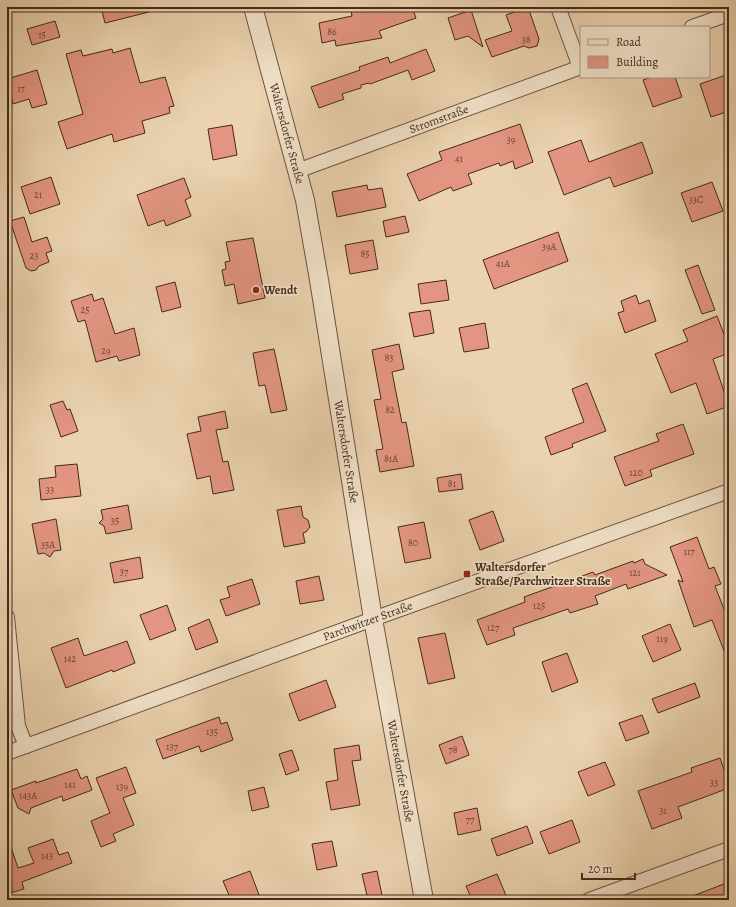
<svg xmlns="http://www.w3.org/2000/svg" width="736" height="907" viewBox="0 0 736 907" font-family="Alegreya,serif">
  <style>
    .building { fill: #e39581; stroke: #44291c }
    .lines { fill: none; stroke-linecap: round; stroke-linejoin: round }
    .minor-casing { stroke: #6e5441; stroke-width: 16 }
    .tertiary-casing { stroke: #6e5441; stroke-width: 20 }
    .minor { stroke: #f2e2cb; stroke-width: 14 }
    .tertiary { stroke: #f2e2cb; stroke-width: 18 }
    .poi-dot { fill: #8f2418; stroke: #f2e2cb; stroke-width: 1.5 }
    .labels { text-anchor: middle; stroke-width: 3.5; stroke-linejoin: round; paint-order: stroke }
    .number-label { font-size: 10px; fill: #6c4435 }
    .street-label { font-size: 12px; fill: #44291c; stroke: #f2e2cb }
    .poi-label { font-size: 12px; font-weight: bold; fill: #44291c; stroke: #f2e2cb; text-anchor: start }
  </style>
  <rect width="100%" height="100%" fill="#ebd3af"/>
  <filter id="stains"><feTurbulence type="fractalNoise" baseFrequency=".005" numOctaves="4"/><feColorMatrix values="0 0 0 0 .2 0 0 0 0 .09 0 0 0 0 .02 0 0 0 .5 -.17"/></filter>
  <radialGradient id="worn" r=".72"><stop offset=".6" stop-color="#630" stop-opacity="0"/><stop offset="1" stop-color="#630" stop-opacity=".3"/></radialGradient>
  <path class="building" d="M101 7H148L149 12 105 23Z
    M350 7H372L373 11 385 7H412L416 18 379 31 382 38 336 46 335 40 322 43 319 23 352 16Z
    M528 7 539 39 537 46 529 48 524 46 492 57 485 40 512 31 506 15Z
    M471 10 483 47 468 36 455 40 448 18Z
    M55 21 60 37 32 45 27 29Z
    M130 48 140 83 165 77 174 106 169 107 170 113 142 121 145 133 114 142 112 134 67 149 58 122 83 114 66 54 81 50 83 56 112 49 113 53Z
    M426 49 435 71 412 80 408 70 370 84 369 83 361 85V88L342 94 344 99 319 108 311 87 360 70 359 67 388 57 390 63Z
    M37 70 47 104 32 108 29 99 13 104 7 79Z
    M729 74V111L711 117 700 84Z
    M652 77H675L682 97 653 107 643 80Z
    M520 124 533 162 515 169 513 161 500 166 499 163 468 174 472 184 453 191 451 187 419 201 407 174 442 160 439 152Z
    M232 125 237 155 213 160 208 129Z
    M581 140 589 162 642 142 653 173 614 187 610 177 564 195 548 152Z
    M51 177 60 204 30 214 21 187Z
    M184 178 191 197 185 200 191 216 166 226 164 220 148 226 137 195Z
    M712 182 723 211 692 222 681 193Z
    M367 185 368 190 382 188 386 207 337 217 332 192Z
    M405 216 409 232 386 237 383 221Z
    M24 217 32 242 47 237 52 251 46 253 49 262 39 266 36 270 31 271 26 268 10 221Z
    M558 232 568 261 494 289 483 260Z
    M253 238 265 298 238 304 234 284 225 286 222 270 226 269 225 262 230 261 226 242Z
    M373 240 378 269 350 274 345 245Z
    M698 265 715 310 702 314 685 270Z
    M446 280 449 300 421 304 418 284Z
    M175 282 181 307 162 312 156 287Z
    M92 294 94 301 103 298 115 334 134 328 140 355 119 361 117 356 96 362 85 320 78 322 71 301Z
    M636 295 639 304 649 300 656 321 625 333 618 313 624 311 621 301Z
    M430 310 434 333 414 337 409 313Z
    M717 316 729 347V353L713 359 729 406 707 414 696 383 671 393 655 354 688 341 683 330Z
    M485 323 489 348 464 352 459 328Z
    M399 344 404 369 392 372 402 423 406 422 414 466 380 472 376 450 383 449 374 400 381 399 372 350Z
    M274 349 287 410 271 413 265 385 259 386 253 353Z
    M587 383 606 431 572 444 573 447 551 455 545 437 584 422 572 389Z
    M63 401 67 410 70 409 78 431 61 437 50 405Z
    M225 411 228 428 216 430 223 462 228 461 234 490 213 494 210 476 197 479 187 434 201 431 198 417Z
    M683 424 694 454 650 470 652 476 625 486 614 457 659 441 656 434Z
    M77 464 81 496 41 500 39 479 56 477 55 466Z
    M461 474 463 489 439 492 437 478Z
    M128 505 132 529 106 534 104 526 99 523 103 519 101 510Z
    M301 506 303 517 308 520 310 527 306 532 303 533 305 543 284 547 277 510Z
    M493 511 504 541 480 550 469 520Z
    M56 519 61 550 54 551 50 557 44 553 38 554 32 524Z
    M424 522 431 558 405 563 398 527Z
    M697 537 709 569 714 567 721 584 715 586 729 622V660L728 661 712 620 694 627 678 580 683 582 670 547Z
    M140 557 143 578 114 583 110 563Z
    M643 559 645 564 667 575 628 589 626 584 595 596 598 604 570 613 568 609 513 628 515 635 487 645 477 620 525 602 524 597 593 572 595 575 633 561 634 563Z
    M319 576 324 600 300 604 296 581Z
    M252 579 260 604 226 616 220 600 230 597 227 587Z
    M167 605 176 630 150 640 140 615Z
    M209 619 218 642 196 650 188 628Z
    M670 624 681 650 653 662 642 636Z
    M445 633 455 678 428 684 418 638Z
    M78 638 84 656 127 641 135 663 113 672 112 670 66 688 51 648Z
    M567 653 578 682 552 692 542 662Z
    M326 680 336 707 299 721 289 694Z
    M695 683 700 697 658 713 652 699Z
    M642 715 649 733 626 741 619 723Z
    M219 717 221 724 227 722 233 740 201 752 199 746 163 759 156 740Z
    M462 736 469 755 446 764 439 745Z
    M359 745 361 760 352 761 360 805 331 810 326 782 338 780 334 749Z
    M292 750 299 770 286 775 279 754Z
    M720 758 729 784V788L678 807 682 818 652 829 638 791 692 772 691 768Z
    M605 762 615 785 588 796 578 772Z
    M126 767 136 793 123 798 134 825 113 834 116 841 101 847 91 821 110 813 96 778Z
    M77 769 81 779 87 776 92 790 63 801 62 796 31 808 29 814 18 808 11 790 36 781V783Z
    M264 787 269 807 252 811 248 791Z
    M477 808 481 830 458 835 454 813Z
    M572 820 580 842 549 854 540 832Z
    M527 826 533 843 497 856 491 839Z
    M53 839 59 855 68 852 72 863 22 882 24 889 7 894V845L10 844 18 868 34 863 28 848Z
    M332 841 337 866 317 870 312 844Z
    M250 871 261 900H231L223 881Z
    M377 871 383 900H368L362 874Z
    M497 874 508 900H472L466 886Z
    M729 882V900H685V899Z"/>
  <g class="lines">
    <defs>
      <g id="minor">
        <path d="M558 7 580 67"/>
        <path d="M692 27 729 14"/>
        <path id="s1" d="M297 171 581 67"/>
        <path d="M7 617 18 726 26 746"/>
        <path id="s2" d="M7 753 373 619 729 491"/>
        <path d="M589 900 729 849"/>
      </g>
      <g id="tertiary">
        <path id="s3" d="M253 7 305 200 319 280 373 619 424 900"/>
      </g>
    </defs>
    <use href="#minor" class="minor-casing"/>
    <use href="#tertiary" class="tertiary-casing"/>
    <use href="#minor" class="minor"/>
    <use href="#tertiary" class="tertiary"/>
  </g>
  <g class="poi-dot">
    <circle cx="256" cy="290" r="4"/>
    <rect x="463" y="570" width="8" height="8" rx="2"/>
  </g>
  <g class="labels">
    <g class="number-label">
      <text x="332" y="35">86</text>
      <text x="42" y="38">15</text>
      <text x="526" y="43">38</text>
      <text x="21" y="92">17</text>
      <text x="511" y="143">39</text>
      <text x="459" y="162">41</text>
      <text x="38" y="198">21</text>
      <text x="696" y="203">33C</text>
      <text x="549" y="250">39A</text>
      <text x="365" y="257">85</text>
      <text x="34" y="259">23</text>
      <text x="503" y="267">41A</text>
      <text x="85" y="313">25</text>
      <text x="106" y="354">29</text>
      <text x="389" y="361">83</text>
      <text x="390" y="413">82</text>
      <text x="391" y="462">81A</text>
      <text x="636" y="476">120</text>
      <text x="452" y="487">81</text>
      <text x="50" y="493">33</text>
      <text x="115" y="524">35</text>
      <text x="413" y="546">80</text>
      <text x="48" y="548">35A</text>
      <text x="689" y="555">117</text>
      <text x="124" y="575">37</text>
      <text x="635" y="576">121</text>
      <text x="539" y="609">125</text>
      <text x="493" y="631">127</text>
      <text x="662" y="642">119</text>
      <text x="70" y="662">142</text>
      <text x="212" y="735">135</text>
      <text x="172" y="750">137</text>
      <text x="453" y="753">78</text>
      <text x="714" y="786">33</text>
      <text x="70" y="788">141</text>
      <text x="122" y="790">139</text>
      <text x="28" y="799">143A</text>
      <text x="663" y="814">31</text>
      <text x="470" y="823">77</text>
      <text x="47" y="859">143</text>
    </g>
    <g class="street-label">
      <text dy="4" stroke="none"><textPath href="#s1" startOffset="151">Stromstraße</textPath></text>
      <text dy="4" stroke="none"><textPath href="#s3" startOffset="131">Waltersdorfer Straße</textPath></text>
      <text dy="4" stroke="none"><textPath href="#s3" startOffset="455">Waltersdorfer Straße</textPath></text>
      <text dy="4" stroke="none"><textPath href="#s2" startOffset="384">Parchwitzer Straße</textPath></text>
      <text dy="4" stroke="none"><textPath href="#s3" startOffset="779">Waltersdorfer Straße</textPath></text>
    </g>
    <g class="poi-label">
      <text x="264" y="294">Wendt</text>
      <text x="475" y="571">Waltersdorfer<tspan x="475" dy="14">Straße/Parchwitzer Straße</tspan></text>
    </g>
  </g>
  <rect width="736" height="907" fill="none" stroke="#ebd3af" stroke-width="24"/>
  <rect x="8" y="8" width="720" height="891" fill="none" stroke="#44291c" stroke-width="2"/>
  <rect x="12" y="12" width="712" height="883" fill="none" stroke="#44291c"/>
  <rect x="580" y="26" width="130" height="52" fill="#f2e2cb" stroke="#ac9885"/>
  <rect x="588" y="39" width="20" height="6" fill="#f2e2cb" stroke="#ac9885"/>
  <text x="616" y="46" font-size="12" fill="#44291c">Road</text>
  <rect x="588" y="56" width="20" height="12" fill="#e39581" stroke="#ac9885"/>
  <text x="616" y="66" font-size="12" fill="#44291c">Building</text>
  <path d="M582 873v6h53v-6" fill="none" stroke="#44291c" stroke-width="2"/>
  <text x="588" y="873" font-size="12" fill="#44291c" stroke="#f2e2cb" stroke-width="3" paint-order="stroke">20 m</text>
  <rect width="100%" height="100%" filter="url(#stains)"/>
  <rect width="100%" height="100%" fill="url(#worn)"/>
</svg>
